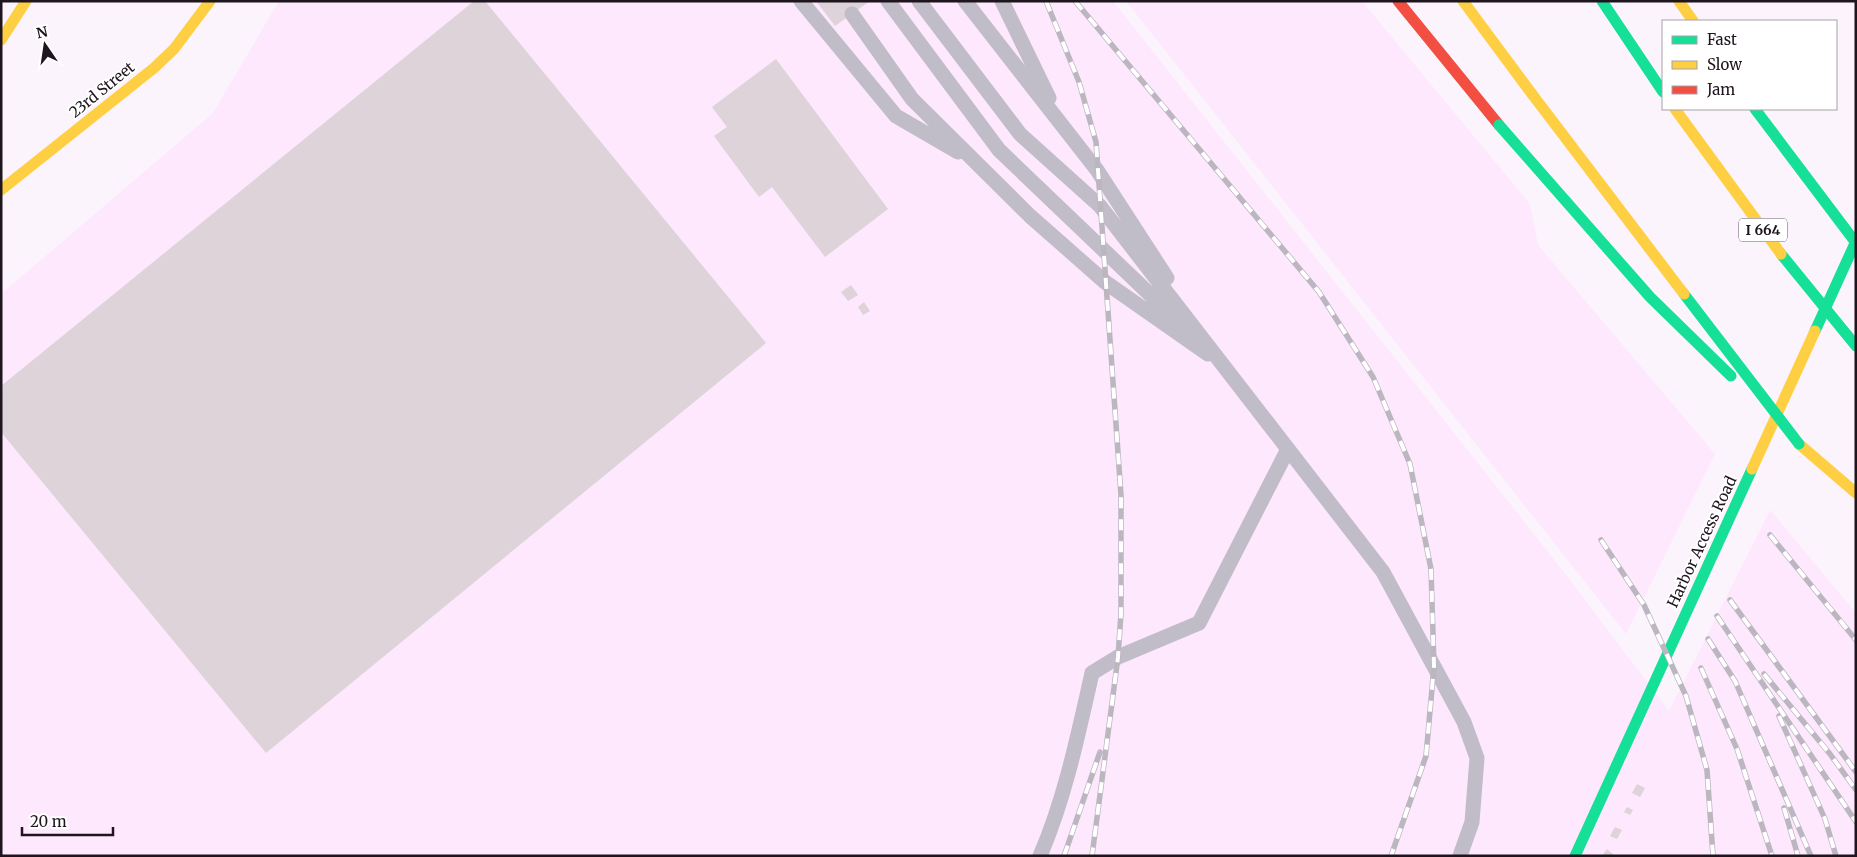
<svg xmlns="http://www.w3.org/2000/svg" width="1857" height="857" viewBox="0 0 1857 857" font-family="Merriweather,serif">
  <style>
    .built { fill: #fde8fd }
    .building { fill: #ddd3d9 }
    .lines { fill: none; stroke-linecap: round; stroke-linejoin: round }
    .lane { stroke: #c0bcc8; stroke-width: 15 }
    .fast { stroke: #16e098; stroke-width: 11 }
    .slow { stroke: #ffcf43; stroke-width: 11 }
    .jam { stroke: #f24e42; stroke-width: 11 }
    .rail-casing { stroke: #bbb6c0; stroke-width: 5.5 }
    .rail { stroke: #fff; stroke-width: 4; stroke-dasharray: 11; stroke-linecap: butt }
    .fast-bridge { stroke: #16e098; stroke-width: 11 }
    .slow-bridge { stroke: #ffcf43; stroke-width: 11 }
    .labels { text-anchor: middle; stroke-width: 4; stroke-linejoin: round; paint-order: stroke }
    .shield { fill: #fff; stroke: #625b62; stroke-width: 1 }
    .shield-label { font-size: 14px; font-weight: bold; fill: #1e151e }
    .street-label { font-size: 15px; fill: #1e151e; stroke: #fff }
  </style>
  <rect width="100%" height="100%" fill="#fcf4fc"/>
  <path class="built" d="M279 1H1113L1567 576 1669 711 1770 510 1856 613V856H1V294L213 113Z
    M1126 1H1362L1530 204 1538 245 1715 454 1626 634Z"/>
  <path class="building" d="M474 1H485L766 343 266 753 1 432V386Z
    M816 1H870L835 26Z
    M776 59 888 209 825 257 772 187 759 197 714 136 727 127 712 107Z
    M851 285 858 295 848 301 841 292Z
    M864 302 870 311 863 315 858 307Z
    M1637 784 1645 788 1640 797 1632 793Z
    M1627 807 1633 810 1630 815 1624 812Z
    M1615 827 1622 830 1617 839 1610 836Z
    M1607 849 1614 855 1613 856H1602Z"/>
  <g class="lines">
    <path class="lane" d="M801 1 896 116 958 152
      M888 1 999 150 1183 326
      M919 1 1020 134 1100 206 1383 572 1464 722 1477 758 1472 822 1460 856
      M965 1 1097 170 1167 278
      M1002 1 1049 98
      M852 14 912 99 1030 216 1105 282 1208 354
      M1040 856C1065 798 1078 735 1092 673L1118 657 1199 623 1288 449"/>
    <path class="fast" d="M1602 1 1663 92
      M1815 331 1856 241
      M1575 856 1752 469"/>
    <path class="slow" d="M1463 1 1532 94
      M1679 1 1693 21
      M1 40 26 1
      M1 190 154 68 174 49 210 1
      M1799 444 1856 493
      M1752 469 1815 331"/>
    <path class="jam" d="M1398 1 1499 125"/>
    <defs>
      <path id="rail" d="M1046 1 1079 82 1096 142 1121 495V613L1118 657 1092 856
        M1075 1 1319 292 1373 377 1410 464 1431 569 1434 666 1426 756 1391 856
        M1770 535 1856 640
        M1601 540 1644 605 1686 696 1707 770 1713 856
        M1730 600 1856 772
        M1717 616 1856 822
        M1708 639 1735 681 1811 856
        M1701 668 1737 749 1772 856
        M1764 674 1830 754 1856 790
        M1779 716 1825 819 1836 856
        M1784 808 1798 856
        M1064 856 1100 752"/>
    </defs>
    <use href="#rail" class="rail-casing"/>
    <use href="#rail" class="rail"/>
    <path class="fast-bridge" d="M1755 109 1856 243
      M1499 125 1650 297 1731 376
      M1781 254 1856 346
      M1684 294 1799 444"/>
    <path class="slow-bridge" d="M1532 94 1684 294
      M1675 109 1781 254"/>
  </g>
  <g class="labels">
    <rect class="shield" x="1739" y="218.5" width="48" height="23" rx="4"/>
    <g class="shield-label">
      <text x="1763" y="235">I 664</text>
    </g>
    <g class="street-label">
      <text transform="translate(102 90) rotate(-39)" y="5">23rd Street</text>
      <text transform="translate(1702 542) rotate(-65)" y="5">Harbor Access Road</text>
    </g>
  </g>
  <rect width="1857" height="857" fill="none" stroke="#1e151e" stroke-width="5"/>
  <rect x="1662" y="20" width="175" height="90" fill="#ffffff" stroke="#a5a1a5"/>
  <rect x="1672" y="36" width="25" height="8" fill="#16e098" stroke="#a5a1a5"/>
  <text x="1707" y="45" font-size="15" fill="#1e151e">Fast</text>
  <rect x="1672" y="61" width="25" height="8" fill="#ffcf43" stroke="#a5a1a5"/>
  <text x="1707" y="70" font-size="15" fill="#1e151e">Slow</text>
  <rect x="1672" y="86" width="25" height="8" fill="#f24e42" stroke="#a5a1a5"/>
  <text x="1707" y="95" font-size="15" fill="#1e151e">Jam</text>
  <g transform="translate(45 45) rotate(347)" stroke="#ffffff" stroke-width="4" paint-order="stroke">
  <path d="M0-4L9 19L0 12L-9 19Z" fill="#1e151e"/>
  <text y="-8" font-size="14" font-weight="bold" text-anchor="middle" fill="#1e151e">N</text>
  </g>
  <path d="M22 827v8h91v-8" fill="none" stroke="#1e151e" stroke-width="2.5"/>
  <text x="30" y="827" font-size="15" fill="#1e151e" stroke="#ffffff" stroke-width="4" paint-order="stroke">20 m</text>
</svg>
